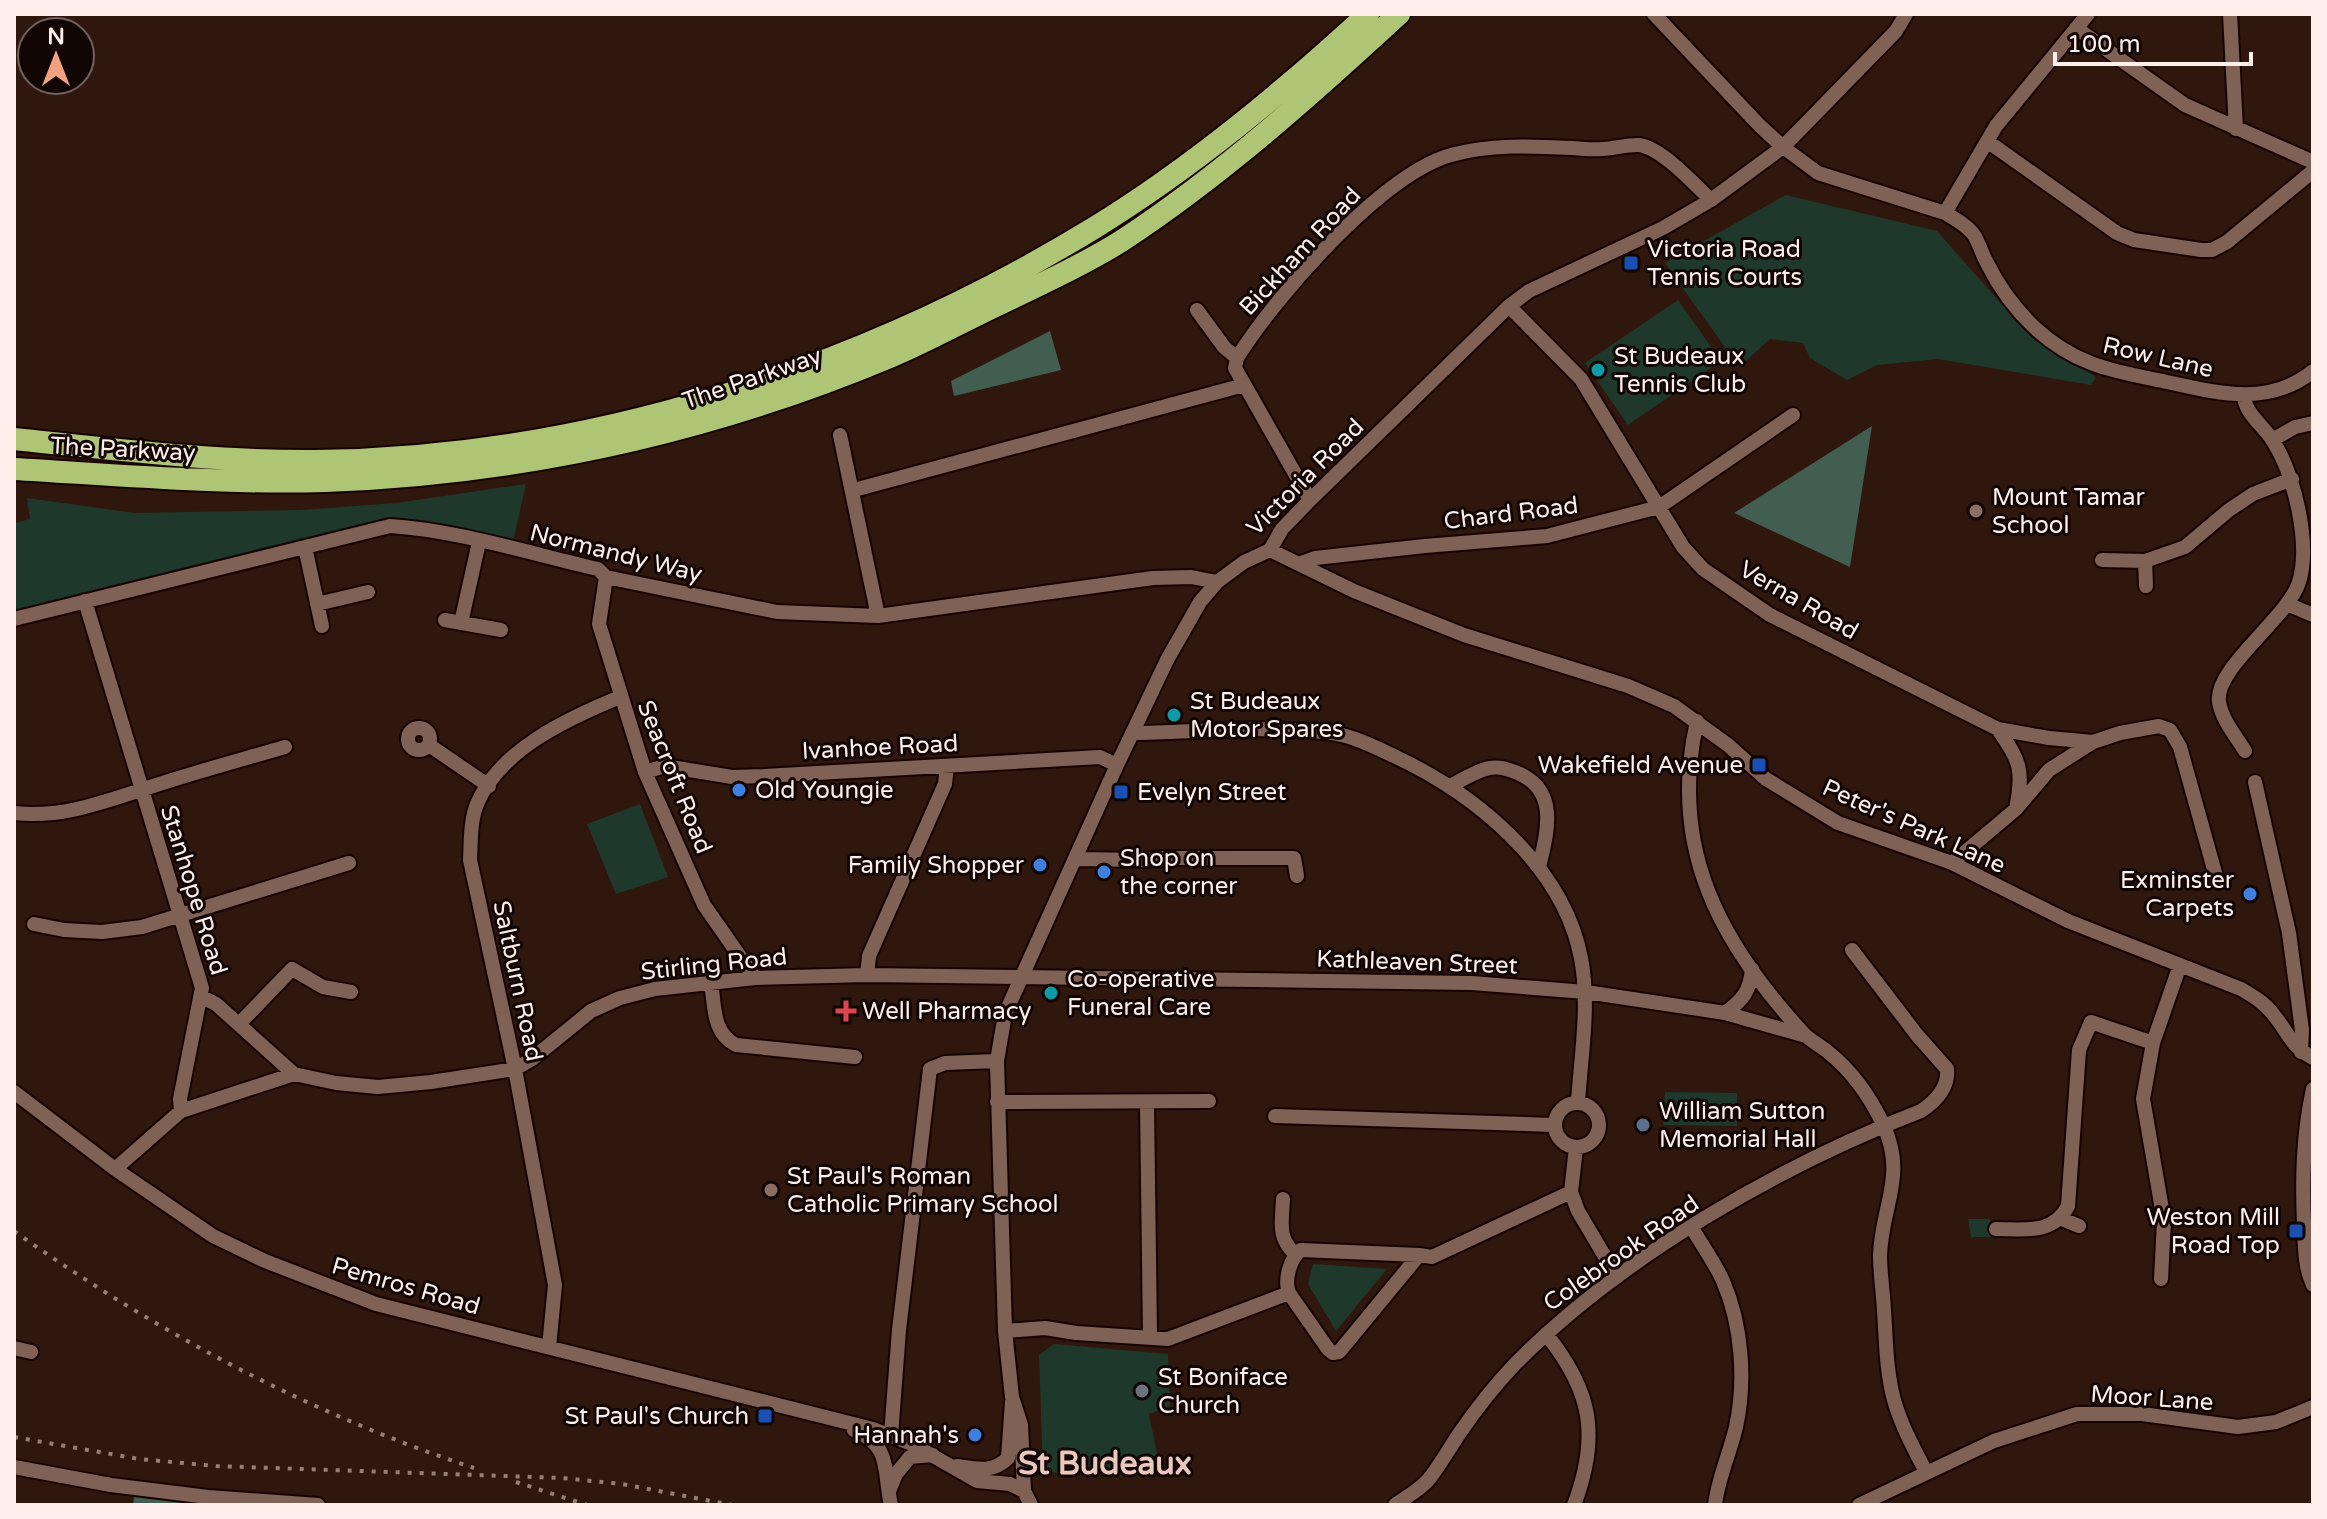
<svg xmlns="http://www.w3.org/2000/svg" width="2327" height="1519" viewBox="0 0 2327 1519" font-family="'Varela Round',sans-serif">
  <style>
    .green { fill: #1e382b }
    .forest { fill: #425e50 }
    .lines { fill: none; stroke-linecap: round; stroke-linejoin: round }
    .minor-casing { stroke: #170300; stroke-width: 18 }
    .highway-casing { stroke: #170300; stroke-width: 26 }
    .minor { stroke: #806156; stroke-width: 14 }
    .highway { stroke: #afc576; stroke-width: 22 }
    .rail { stroke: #937f78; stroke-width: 4; stroke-dasharray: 4 8; stroke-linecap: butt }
    .transit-dot { fill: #1a4fb4; stroke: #110604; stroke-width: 3 }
    .culture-dot { fill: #0f9aa8; stroke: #110604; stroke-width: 3 }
    .education-dot { fill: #8d6e63; stroke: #110604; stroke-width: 3 }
    .shop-dot { fill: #3f7fe0; stroke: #110604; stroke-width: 3 }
    .health-dot { fill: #e0444e; stroke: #110604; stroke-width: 3 }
    .service-dot { fill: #5c6f8a; stroke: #110604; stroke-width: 3 }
    .worship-dot { fill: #6b7280; stroke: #110604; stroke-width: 3 }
    .labels { text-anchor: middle; stroke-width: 6; stroke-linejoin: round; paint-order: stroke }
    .poi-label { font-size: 24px; fill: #feefea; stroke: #110604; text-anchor: start }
    .street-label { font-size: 24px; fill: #feefea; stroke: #110604 }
    .district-label { font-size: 32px; font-weight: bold; fill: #ebc8bc; stroke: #110604 }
  </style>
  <rect width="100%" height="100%" fill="#30170e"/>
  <path class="green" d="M1786 195 1937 231 2026 332 2096 377 2091 385 1938 359 1877 365 1847 380 1810 358 1803 343 1770 339 1739 367 1665 263Z
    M1678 300 1721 361 1628 425 1585 363Z
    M526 484 511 550 390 526 14 619V523L30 519 27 498 135 513 301 510 396 503Z
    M640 804 668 877 616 894 587 824Z
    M1665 1092 1737 1093V1126L1663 1125Z
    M1968 1219H1990L1991 1237H1971Z
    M1313 1264 1387 1269 1336 1331 1308 1284Z
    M1054 1344 1168 1354 1170 1406 1149 1414 1158 1459 1155 1469 1135 1477 1043 1472 1039 1355Z"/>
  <path class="forest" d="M1050 331 1061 370 954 396 951 381Z
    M1872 426 1850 567 1734 513Z
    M134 1497 239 1505H133Z"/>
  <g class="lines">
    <defs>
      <path id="minor" d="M1654 14 1760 126 1783 147 1818 173 1945 213C1955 219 1967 225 1974 235 1979 243 1982 254 1987 263 1999 287 2014 308 2034 327 2076 366 2113 371 2167 382 2217 393 2269 407 2313 371
        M2230 14 2236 129
        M2076 28 2185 105 2313 162
        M1987 141 2117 233 2134 240 2201 250H2212L2227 242 2313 171
        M1945 213 1996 126 2088 14
        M1509 306 1581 379 1683 547 1703 569 1770 615 1998 729C2020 762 2024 769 2016 809
        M1197 310 1224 347 1237 358 1235 368 1310 500
        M1237 358C1275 297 1381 175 1451 155 1490 144 1531 146 1572 148 1582 149 1593 150 1603 149 1614 149 1628 144 1639 145 1662 148 1695 185 1711 200
        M2244 396C2245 414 2264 426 2273 441 2294 474 2311 543 2299 582 2288 618 2214 668 2219 702 2222 720 2236 736 2245 751
        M840 435 878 616
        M2272 440 2295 427 2313 423
        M854 490 1244 385
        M305 547 322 626
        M1270 550 1354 591 1464 635 1628 686 1674 706 1728 745 1766 779 1838 823 1952 863 2068 921 2241 989C2253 996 2265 1003 2273 1014 2289 1033 2290 1046 2313 1058
        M2102 560 2145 561 2185 547 2229 510 2253 494 2292 479
        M2145 561 2146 586
        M1301 563 1315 558 1425 546 1547 536 1659 507 1793 415
        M606 577 599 624 645 772 704 905 755 978
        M85 601 202 988 180 1099 181 1111
        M317 604 368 592
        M2287 604 2313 615
        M14 619 390 526C456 530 532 554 598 569L606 577 777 612 878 616 1153 578 1191 577 1217 582
        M445 620 501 630
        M461 623 479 542
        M1697 721C1668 848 1720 943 1804 1034 1811 1041 1821 1046 1828 1052 1852 1071 1870 1097 1883 1124 1907 1176 1882 1204 1880 1255 1880 1273 1883 1292 1884 1310 1886 1339 1886 1371 1894 1400 1901 1425 1914 1449 1926 1472
        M408 739a11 11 0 1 1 22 0a11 11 0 1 1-22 0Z
        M1998 729 2049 738 2093 742
        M1132 733C1198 732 1266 725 1332 733 1353 736 1375 747 1394 756 1475 794 1563 865 1581 958 1590 1005 1581 1055 1578 1102
        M429 745 489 786
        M645 772 665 766 732 777 764 776 1100 757 1117 765
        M2255 782 2289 933 2302 1030 2301 1052
        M1450 786C1462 780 1477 770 1490 768 1500 766 1511 770 1520 774 1559 792 1547 833 1539 867
        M14 813C60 818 98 804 141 790 188 774 237 761 285 747
        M1075 859 1146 860 1160 858H1294L1297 876
        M1952 863 2016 809 2049 770 2093 742 2120 733 2159 726 2170 730 2180 747 2217 880
        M34 924 64 930 102 932 142 927 349 863
        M867 975 869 956 945 784 947 766
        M711 983C715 1006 712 1033 736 1045L855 1057
        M202 997 216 1004 294 1074
        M1725 1013C1743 1000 1750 991 1752 969
        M239 1024 292 969 323 987 351 992
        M2313 1089C2303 1135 2302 1178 2304 1224 2305 1244 2304 1266 2313 1285
        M14 1092 115 1169 213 1236 265 1261 376 1304 873 1429 912 1444 977 1481 1010 1484 1024 1491
        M997 1102 1209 1101
        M1555 1125a22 22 0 1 1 44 0a22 22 0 1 1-44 0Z
        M1147 1103 1150 1336
        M1275 1116 1554 1125
        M1576 1148 1571 1192 1578 1211 1617 1277
        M115 1169 181 1111 294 1074 336 1083 378 1087 431 1082 515 1069 532 1059 591 1011 620 998 655 989 755 978 867 975 1472 983 1586 992 1725 1013 1806 1036
        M1283 1199C1282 1222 1277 1237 1295 1254
        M2062 1219 2079 1226
        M1692 1228C1702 1245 1715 1263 1723 1281 1742 1325 1746 1381 1736 1427 1730 1453 1718 1478 1715 1505
        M1996 1229C2024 1229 2053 1235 2068 1206L2079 1050 2091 1022 2153 1043
        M1419 1255 1339 1352 1333 1353 1328 1349 1289 1293C1284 1280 1290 1258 1301 1250L1419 1255 1432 1257 1571 1192
        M2161 1279 2164 1221 2143 1099 2153 1043 2180 965
        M1005 1331 1045 1328 1076 1333 1168 1339 1289 1293
        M1546 1334C1592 1391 1600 1436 1574 1505
        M549 1347 555 1285 515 1069 470 860C471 842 470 821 477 804 500 749 569 718 620 697
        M14 1348 31 1352
        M854 1430C892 1446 883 1470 891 1505
        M891 1435 899 1330 930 1069 945 1063 997 1061
        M957 1466C977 1469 993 1473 1008 1458L1012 1402
        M14 1467 111 1485 208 1497 318 1505
        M889 1491 896 1474 910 1457 933 1455
        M1031 1505 1024 1491 1021 1425 1012 1397 1005 1331 997 1061 1005 1014 1117 765 1167 660 1200 602 1217 582 1244 562 1270 550 1282 529 1310 500 1509 306 1529 291 1663 228 1711 200 1783 147 1896 31 1906 14
        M1395 1505C1406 1497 1420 1490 1429 1479 1440 1465 1449 1449 1459 1434 1476 1409 1496 1384 1516 1363 1622 1256 1781 1165 1921 1111 1936 1101 1949 1088 1947 1069L1917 1035 1852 950
        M1859 1505 1994 1441 2077 1414H2142L2238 1427 2276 1422 2313 1407"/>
      <path id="highway" d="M14 439C114 449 215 462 316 461 589 458 863 369 1094 228 1193 167 1283 92 1368 14
        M14 469C118 475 221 484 325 481 521 474 711 432 892 356 923 343 952 327 981 313 1026 291 1082 266 1123 240 1223 174 1311 95 1399 14"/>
    </defs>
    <use href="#minor" class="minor-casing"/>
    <use href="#highway" class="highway-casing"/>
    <use href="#minor" class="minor"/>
    <use href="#highway" class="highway"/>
    <path class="rail" d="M14 1231C156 1332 308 1413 474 1468
      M14 1437 139 1459 216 1466 562 1478 622 1484 732 1505
      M516 1482 587 1505"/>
  </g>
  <g class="transit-dot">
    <rect x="1623" y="255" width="16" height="16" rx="4"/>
    <rect x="1751" y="757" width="16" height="16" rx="4"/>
    <rect x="1113" y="784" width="16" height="16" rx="4"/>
    <rect x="2288" y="1223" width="16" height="16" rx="4"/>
    <rect x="757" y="1408" width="16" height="16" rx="4"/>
  </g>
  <g class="culture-dot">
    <circle cx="1598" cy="370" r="8"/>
    <circle cx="1174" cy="715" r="8"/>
    <circle cx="1051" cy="993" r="8"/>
  </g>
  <g class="education-dot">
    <circle cx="1976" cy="511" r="8"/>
    <circle cx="771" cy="1190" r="8"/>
  </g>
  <g class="shop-dot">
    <circle cx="739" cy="790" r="8"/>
    <circle cx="1040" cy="865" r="8"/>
    <circle cx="1104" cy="872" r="8"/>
    <circle cx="2250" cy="894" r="8"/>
    <circle cx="975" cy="1435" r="8"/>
  </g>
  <path class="health-dot" d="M842 999h8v8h8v8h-8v8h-8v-8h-8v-8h8z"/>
  <circle class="service-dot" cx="1643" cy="1125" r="8"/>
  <circle class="worship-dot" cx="1142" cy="1391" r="8"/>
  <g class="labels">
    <g class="poi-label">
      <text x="1647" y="257">Victoria Road<tspan x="1647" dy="28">Tennis Courts</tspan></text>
      <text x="1614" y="364">St Budeaux<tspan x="1614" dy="28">Tennis Club</tspan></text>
      <text x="1992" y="505">Mount Tamar<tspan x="1992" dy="28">School</tspan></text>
      <text x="1190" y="709">St Budeaux<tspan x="1190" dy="28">Motor Spares</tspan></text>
      <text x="1743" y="773" text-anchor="end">Wakefield Avenue</text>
      <text x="755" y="798">Old Youngie</text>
      <text x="1137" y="800">Evelyn Street</text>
      <text x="1120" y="866">Shop on<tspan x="1120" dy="28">the corner</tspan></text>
      <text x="1024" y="873" text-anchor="end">Family Shopper</text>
      <text x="2234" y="888" text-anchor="end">Exminster<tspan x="2234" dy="28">Carpets</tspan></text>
      <text x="1067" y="987">Co-operative<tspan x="1067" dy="28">Funeral Care</tspan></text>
      <text x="862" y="1019">Well Pharmacy</text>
      <text x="1659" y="1119">William Sutton<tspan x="1659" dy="28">Memorial Hall</tspan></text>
      <text x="787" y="1184">St Paul's Roman<tspan x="787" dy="28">Catholic Primary School</tspan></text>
      <text x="2280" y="1225" text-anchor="end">Weston Mill<tspan x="2280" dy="28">Road Top</tspan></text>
      <text x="1158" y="1385">St Boniface<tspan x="1158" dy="28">Church</tspan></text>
      <text x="749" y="1424" text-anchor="end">St Paul's Church</text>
      <text x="959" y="1443" text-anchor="end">Hannah's</text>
    </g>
    <g class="street-label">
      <text transform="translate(1300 251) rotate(-47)" y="8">Bickham Road</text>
      <text transform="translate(2158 357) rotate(13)" y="8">Row Lane</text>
      <text transform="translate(752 378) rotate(-19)" y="8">The Parkway</text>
      <text transform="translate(123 449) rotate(3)" y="8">The Parkway</text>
      <text transform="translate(1305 477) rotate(-45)" y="8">Victoria Road</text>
      <text transform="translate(1511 513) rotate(-7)" y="8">Chard Road</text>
      <text transform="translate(616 553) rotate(14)" y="8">Normandy Way</text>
      <text transform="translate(1799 600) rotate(30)" y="8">Verna Road</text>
      <text transform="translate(880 747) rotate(-3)" y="8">Ivanhoe Road</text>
      <text transform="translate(675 777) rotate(68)" y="8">Seacroft Road</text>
      <text transform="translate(1914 826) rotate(24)" y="8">Peter's Park Lane</text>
      <text transform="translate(194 890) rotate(73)" y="8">Stanhope Road</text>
      <text transform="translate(1417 962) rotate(2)" y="8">Kathleaven Street</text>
      <text transform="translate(714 964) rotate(-6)" y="8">Stirling Road</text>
      <text transform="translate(518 981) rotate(78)" y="8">Saltburn Road</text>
      <text transform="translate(1621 1253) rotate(-35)" y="8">Colebrook Road</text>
      <text transform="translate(406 1286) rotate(16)" y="8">Pemros Road</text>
      <text transform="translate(2152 1398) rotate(4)" y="8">Moor Lane</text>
    </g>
    <g class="district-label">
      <text x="1105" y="1474">St Budeaux</text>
    </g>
  </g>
  <rect width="2327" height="1519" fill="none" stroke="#feefea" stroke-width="32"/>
  <g transform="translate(56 56)"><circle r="38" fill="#110604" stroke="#706360" stroke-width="2"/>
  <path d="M0-6L14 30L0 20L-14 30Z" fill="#f2a17e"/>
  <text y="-12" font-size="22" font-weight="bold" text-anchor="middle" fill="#feefea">N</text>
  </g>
  <path d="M2055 52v12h196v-12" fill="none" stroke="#feefea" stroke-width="4"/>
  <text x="2067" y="52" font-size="24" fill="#feefea" stroke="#110604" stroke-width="6" paint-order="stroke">100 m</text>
</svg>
